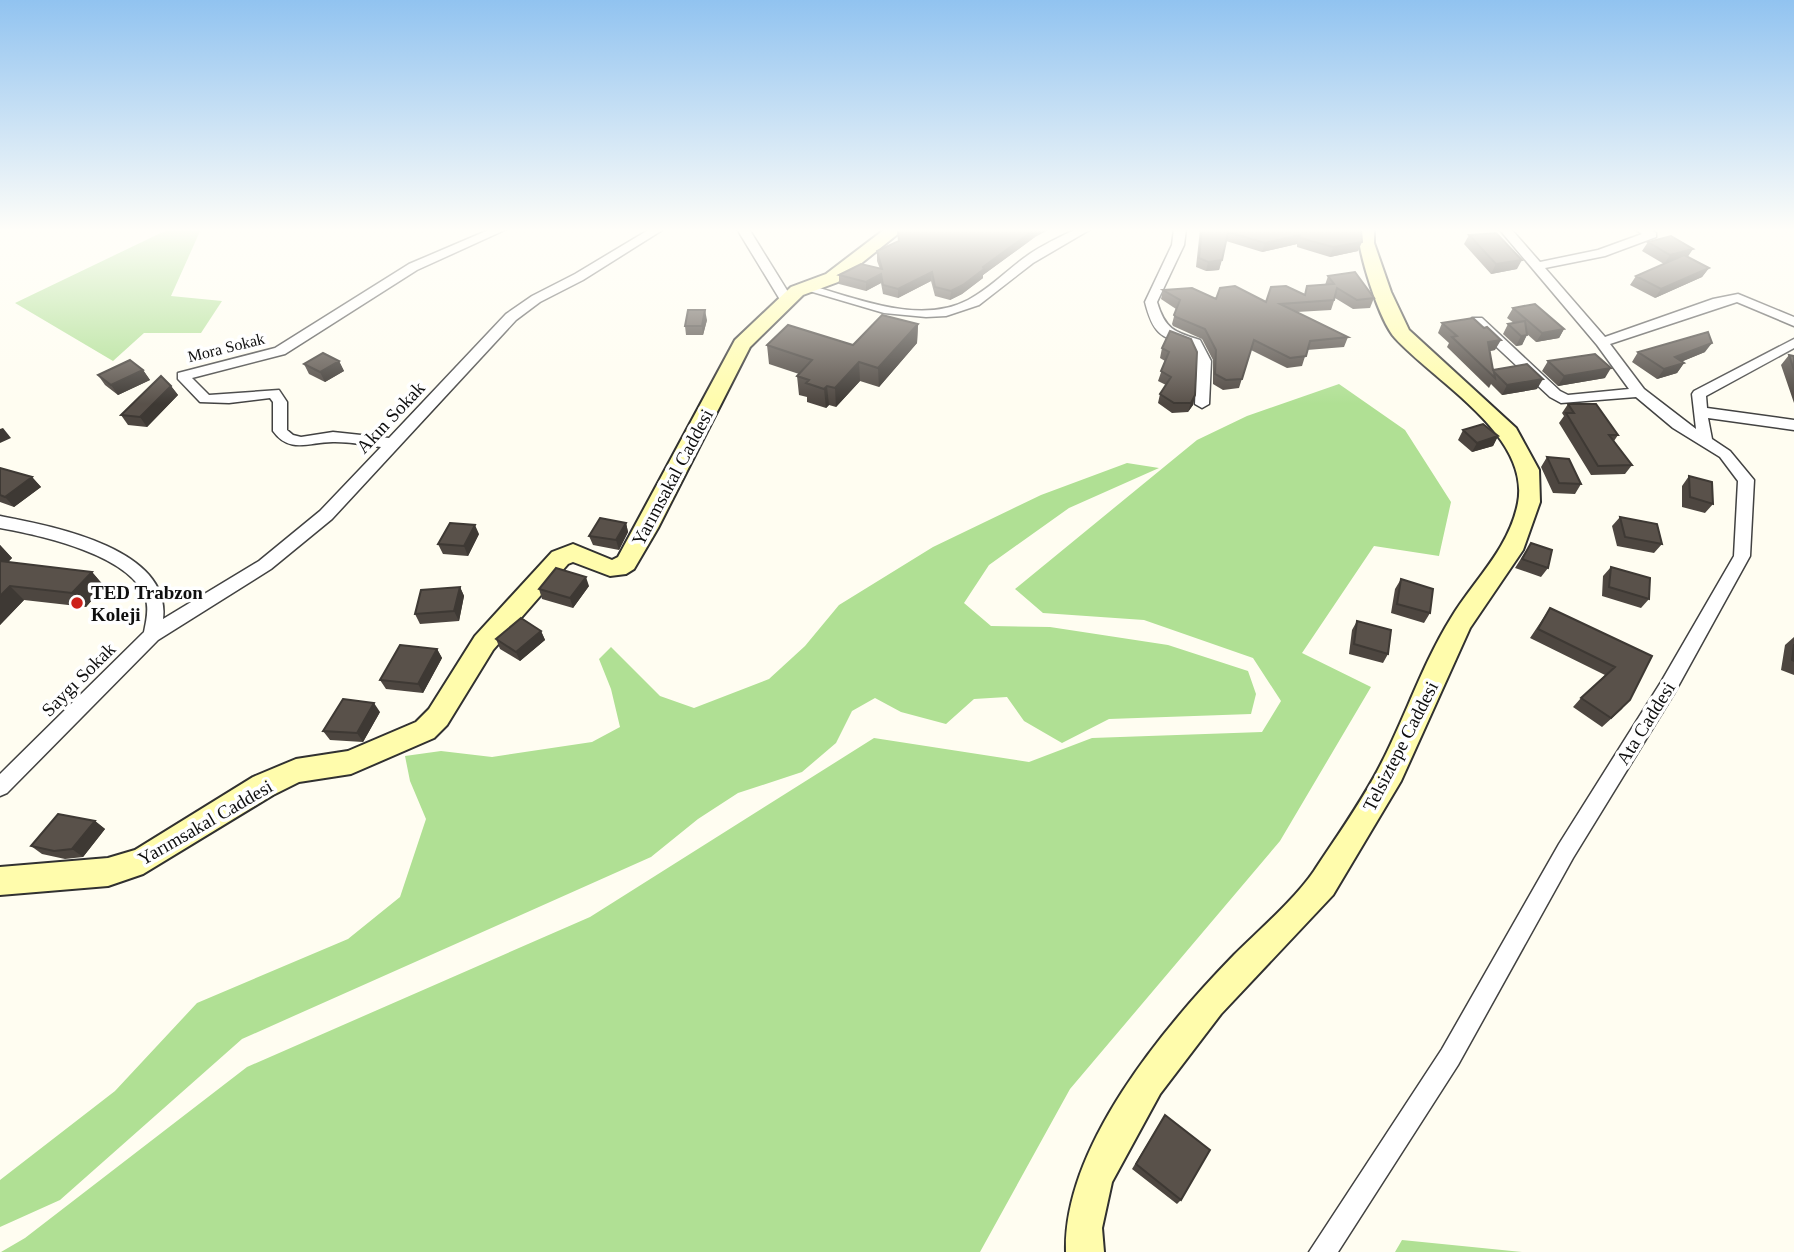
<svg xmlns="http://www.w3.org/2000/svg" width="1794" height="1252" viewBox="0 0 1794 1252" font-family="Georgia,serif">
  <style>
    .forest { fill: #b0e094 }
    .lines { fill: none; stroke-linecap: round; stroke-linejoin: round }
    .street-casing { stroke: #424242; stroke-width: 3 }
    .secondary-casing { stroke: #313131; stroke-width: 4 }
    .street { fill: #fff; fill-rule: evenodd }
    .secondary { fill: #fffcac; fill-rule: evenodd }
    .wall { fill: #4d4640 }
    .shaded-wall { fill: #3e3934 }
    .building { fill: #59514a; stroke: #3e3934; stroke-width: 2 }
    .poi-dot { fill: #cc201a; stroke: #fff; stroke-width: 2.5 }
    .labels { text-anchor: middle; stroke-width: 7; stroke-linejoin: round; paint-order: stroke }
    .far-street-label { font-size: 16px; fill: #0f0f0f; stroke: #fff }
    .street-label { font-size: 19px; fill: #0f0f0f; stroke: #fff }
    .poi-label { font-size: 19px; font-weight: bold; fill: #0f0f0f; stroke: #fff; text-anchor: start }
  </style>
  <rect width="100%" height="100%" fill="#fffdf1"/>
  <path class="forest" d="M169 229H201L171 296 222 301 201 333H144L113 361 15 303Z
    M1339 384 1405 430 1451 502 1439 556 1374 546 1302 653 1371 687 1280 841 1070 1089 980 1252H1L25 1238 247 1067 590 917 874 738 1029 762 1092 738 1262 732 1281 701 1253 658 1144 620 1043 613 1015 589 1197 440 1247 416Z
    M1127 463 1159 468 1069 508 989 565 964 603 991 626 1050 627 1168 645 1248 671 1256 694 1251 714 1109 719 1062 743 1024 721 1007 697 974 699 946 724 901 712 875 698 852 711 836 743 802 772 738 793 698 819 651 857 242 1039 60 1200 0 1227V1180L115 1091 197 1003 348 939 400 897 426 819 410 781 405 756 441 751 492 757 592 742 620 727 611 689 599 659 611 647 660 696 694 708 769 679 805 646 839 605 933 547 1041 495Z
    M1402 1240 1522 1252H1395Z"/>
  <g class="lines">
    <defs>
      <path id="street" d="M491 229H507L417 270 285 354 192 378 209 395 279 390 287 402V430L293 435 301 437 333 432 389 438 506 314 532 296 575 274 650 229H664L583 280 540 302 516 320 332 519 271 569 158 640 7 793 0 796V774L144 632C146 622 149 610 146 600 134 555 39 535 0 528V516C51 526 172 548 163 619L259 561 320 511 381 447C366 445 351 442 335 442 311 441 290 455 273 431V402L270 398 229 403 200 402 178 379V373L275 348 409 264Z
        M737 229H749L793 300 792 303H782Z
        M1076 229H1091L1033 263 979 305 946 316 926 317 884 313 799 288 805 284C854 297 919 326 968 300 989 289 1005 272 1024 258 1040 246 1058 238 1076 229Z
        M1174 229H1186L1184 245 1157 302C1165 329 1174 332 1200 340L1211 361 1209 404 1202 408 1195 404 1197 361 1190 346C1159 337 1153 333 1145 302L1172 245Z
        M1499 229H1511L1540 262 1598 250 1642 234 1635 229H1650L1656 233V237L1605 256 1545 268 1605 337 1713 299 1738 294 1794 317V326L1737 302 1610 344 1644 389 1696 429 1692 394 1694 391 1794 339V348L1706 396 1707 408 1794 420V430L1708 418 1712 439 1730 451 1754 480 1750 556 1675 692 1573 858 1458 1065 1338 1252H1309L1442 1049 1559 844 1661 682 1734 556 1738 481 1720 457 1673 428 1636 397 1561 403 1550 397 1472 324V318H1482L1560 391 1568 395 1629 389 1597 345Z"/>
      <path id="secondary" d="M885 229H904L838 282 803 295 750 347 658 528 634 569 626 574 610 576 573 562 568 564 493 650 447 725 434 738 351 774 299 782 273 795 143 874 108 886 0 895V867L108 858 135 850 253 777 296 759 348 751 416 722 429 709 475 636 552 552 573 544 612 560 618 557 735 340 791 287 826 274Z
        M1358 229H1374V243L1391 292 1409 330 1516 428 1539 470 1540 502 1523 550 1470 628 1401 781 1333 895 1221 1014 1160 1094 1112 1182 1102 1228 1104 1252H1066C1063 1147 1164 1027 1234 955 1258 931 1295 899 1314 871 1337 836 1363 800 1382 762 1406 715 1423 663 1451 618 1474 580 1509 549 1518 503 1531 435 1435 382 1395 338 1379 320 1358 253 1358 229Z"/>
    </defs>
    <use href="#street" class="street-casing"/>
    <use href="#secondary" class="secondary-casing"/>
    <use href="#street" class="street"/>
    <use href="#secondary" class="secondary"/>
  </g>
  <path class="wall" d="M1200 229H1361L1358 251 1330 257 1297 247V244L1262 252 1226 241 1219 270 1206 271 1196 267Z
    M898 232 1035 237 983 275V278L962 294 950 300 935 296 931 281 898 298 883 294 881 283 866 291 839 284V275L880 269 877 261V251L898 241Z
    M1469 235 1517 269 1491 274 1464 244Z
    M1648 242 1687 257 1709 268 1702 277 1655 298 1630 285 1636 276 1664 264 1642 251Z
    M1328 276 1374 298 1370 308 1353 309 1335 298 1331 310 1297 312 1348 337 1344 347 1307 350 1302 366 1287 368 1251 350 1239 388 1223 390 1213 384V360L1202 339 1173 326 1172 324 1176 309 1161 299 1163 290 1216 299 1266 302 1304 295 1325 285Z
    M1513 308 1564 329 1559 338 1536 342 1527 334 1522 345 1516 346 1503 334 1508 324 1514 323 1507 318Z
    M707 320 703 335H686L685 326Z
    M1442 323 1495 350 1490 351 1493 370 1537 389 1502 395 1491 384 1489 388 1447 347 1449 343 1438 333Z
    M918 324 917 343 879 387 860 381 836 407 829 405 826 408 807 402V397L799 395 797 376 799 374 769 364 767 345H853Z
    M1170 331 1195 395 1193 405 1188 412 1172 413 1158 403 1160 394 1166 385 1158 381 1165 361 1160 358 1162 348Z
    M1638 352H1705L1681 362 1684 363 1677 373 1657 379 1632 362Z
    M1789 355 1794 356V403L1781 365Z
    M339 361 344 371 325 382 309 374 304 364Z
    M1548 361 1605 378 1558 386 1542 371Z
    M143 370 150 380 118 395 105 385 98 375Z
    M171 386 178 395 147 427 128 425 121 415Z
    M1568 404 1618 435 1614 441 1632 465 1625 474 1591 475 1559 423 1564 416 1562 413Z
    M1463 430 1498 436 1493 446 1472 452 1458 440Z
    M1547 457 1581 484 1575 494 1553 493 1541 467Z
    M0 468 32 477 41 487 14 507 0 502Z
    M1689 476 1713 504 1705 513 1682 507V486Z
    M1620 517 1662 544 1654 553 1617 546 1612 526Z
    M626 523 628 532 619 550 593 545 589 536Z
    M479 534 468 556 443 554 438 544Z
    M1531 543 1548 568 1541 577 1515 568Z
    M0 545 12 558 8 562 92 572 104 586 86 607 24 600 0 625Z
    M1611 567 1649 599 1641 608 1602 596 1603 576Z
    M1401 579 1430 613 1424 623 1391 613 1395 589Z
    M589 586 573 608 542 599 539 589Z
    M460 587 464 596 459 621 420 624 415 614Z
    M1550 608 1652 656 1622 709 1602 727 1573 707 1581 698 1605 675 1530 638Z
    M1357 621 1388 654 1383 663 1349 654 1352 630Z
    M541 631 545 640 520 661 500 649 496 639Z
    M1794 637V675L1781 670 1785 645Z
    M437 649 442 658 423 693 386 689 380 680Z
    M380 712 363 742 330 740 323 731Z
    M95 821 105 829 83 857 65 859 42 854 31 846Z
    M1165 1115 1181 1200 1177 1204 1132 1169Z"/>
  <path class="shaded-wall" d="M1035 229H1050L1035 237 983 275V278L962 294 950 300 951 291Z
    M1300 235 1297 244 1262 252 1265 243Z
    M1362 242 1358 251 1330 257 1333 247Z
    M1693 249 1687 258 1664 264 1670 255Z
    M1222 260 1219 270 1206 271 1208 262Z
    M1522 260 1517 269 1491 274 1496 264Z
    M1709 268 1702 277 1655 298 1661 289Z
    M932 272 931 281 898 298V289Z
    M881 274V283L866 291V282Z
    M705 310 707 320 703 335 702 326Z
    M918 324 917 343 879 387 878 368Z
    M1564 329 1559 338 1536 342 1542 333Z
    M1527 335 1522 345 1516 346 1521 336Z
    M1501 340 1495 350 1483 352 1488 342Z
    M1712 343 1705 352 1668 367 1675 357Z
    M339 361 344 371 325 382 320 372Z
    M859 362 860 381 836 407 835 388Z
    M1684 363 1677 373 1657 379 1664 369Z
    M1611 368 1605 378 1558 386 1564 376Z
    M143 370 150 380 118 395 111 385Z
    M1543 379 1537 389 1502 395 1507 385Z
    M171 386 178 395 147 427 140 417Z
    M827 386 829 405 826 408 824 389Z
    M1195 395 1193 405 1188 412 1191 403Z
    M3 428 11 438 0 443V429Z
    M1498 436 1493 446 1472 452 1477 443Z
    M32 477 41 487 14 507 5 497Z
    M626 523 628 532 619 550 616 540Z
    M475 525 479 534 468 556 464 546Z
    M0 545 12 558 0 570Z
    M92 572 104 586 86 607 72 593Z
    M586 577 589 586 573 608 570 598Z
    M10 586 24 600 0 625V596Z
    M460 587 464 596 459 621 454 611Z
    M541 631 545 640 520 661 516 652Z
    M437 649 442 658 423 693 418 684Z
    M374 703 380 712 363 742 357 733Z
    M95 821 105 829 83 857 72 849Z"/>
  <path class="building" d="M905 229H1035L983 267 984 269 963 285 951 291 935 287 932 272 898 289 883 285 881 274 866 282 839 275 861 264 882 269 877 251 899 241 898 232Z
    M1202 229H1361L1362 242 1333 247 1300 238V235L1265 243 1228 232 1222 260 1208 262 1199 258Z
    M1496 233 1522 260 1496 264 1469 235Z
    M1671 236 1693 249 1670 255 1648 242Z
    M1684 255 1709 268 1661 289 1636 276Z
    M1355 272 1374 298 1357 300 1337 288 1334 300 1280 304 1348 337 1310 341 1306 356 1290 358 1254 340 1242 379 1226 380 1215 374 1216 350 1205 329 1176 317 1174 315 1180 300 1163 290 1192 288 1216 299 1220 288 1235 286 1266 302 1271 287 1286 286 1305 295 1307 286 1334 284 1328 276Z
    M1535 304 1564 329 1542 333 1513 308Z
    M688 310H705L702 326H685Z
    M882 315 918 324 878 368 859 362 835 388 827 386 824 389 806 383 809 380 797 376 812 360 767 345 788 325 853 345Z
    M1473 318 1484 328 1487 327 1501 340 1488 342 1493 370 1527 364 1543 379 1507 385 1494 372 1495 378 1452 337 1457 336 1442 323Z
    M1525 321 1527 335 1521 336 1508 324Z
    M1170 331 1191 339 1197 352 1195 395 1191 403H1174L1160 394 1171 377 1161 371 1169 352 1162 348Z
    M1708 332 1712 343 1675 357 1684 363 1664 369 1638 352Z
    M323 353 339 361 320 372 304 364Z
    M1595 354 1611 368 1564 376 1548 361Z
    M1789 355 1794 356V370Z
    M130 360 143 370 111 385 98 375Z
    M161 376 171 386 140 417 121 415Z
    M1568 404H1596L1618 435H1609L1632 465 1598 466 1566 413H1574Z
    M1483 424 1498 436 1477 443 1463 430Z
    M1547 457 1569 459 1581 484 1559 483Z
    M0 468 32 477 5 497 0 495Z
    M1689 476 1712 482 1713 504 1690 497Z
    M1620 517 1657 524 1662 544 1625 537Z
    M600 518 626 523 616 540 589 536Z
    M450 523 475 525 464 546 438 544Z
    M1531 543 1552 550 1548 568 1522 559Z
    M0 561 92 572 72 593 10 586 0 596Z
    M1611 567 1650 578 1649 599 1609 587Z
    M556 568 586 577 570 598 539 589Z
    M1401 579 1433 589 1430 613 1397 604Z
    M460 587 454 611 415 614 421 590Z
    M1550 608 1652 656 1630 700 1611 718 1581 698 1615 667 1538 629Z
    M521 618 541 631 516 652 496 639Z
    M1357 621 1391 630 1388 654 1354 644Z
    M1794 644V661L1792 660Z
    M400 645 437 649 418 684 380 680Z
    M343 699 374 703 357 733 323 731Z
    M58 814 95 821 72 849 54 851 31 846Z
    M1165 1115 1210 1150 1181 1200 1136 1164Z"/>
  <linearGradient id="sky" x2="0" y2="1"><stop stop-color="#91c3f0"/><stop offset="0.57" stop-color="#fffef9"/><stop offset="1" stop-color="#fffef9" stop-opacity="0"/></linearGradient>
  <rect width="1794" height="404" fill="url(#sky)"/>
  <circle class="poi-dot" cx="77" cy="603" r="7"/>
  <g class="labels">
    <g class="far-street-label">
      <text transform="translate(226 347) rotate(-14)" y="6">Mora Sokak</text>
    </g>
    <g class="street-label">
      <text transform="translate(390 417) rotate(-47)" y="7">Akın Sokak</text>
      <text transform="translate(672 477) rotate(-62)" y="7">Yarımsakal Caddesi</text>
      <text transform="translate(78 679) rotate(-45)" y="7">Saygı Sokak</text>
      <text transform="translate(1645 723) rotate(-58)" y="7">Ata Caddesi</text>
      <text transform="translate(1400 746) rotate(-63)" y="7">Telsiztepe Caddesi</text>
      <text transform="translate(205 822) rotate(-30)" y="7">Yarımsakal Caddesi</text>
    </g>
    <g class="poi-label">
      <text x="91" y="599">TED Trabzon<tspan x="91" dy="22">Koleji</tspan></text>
    </g>
  </g>
</svg>
